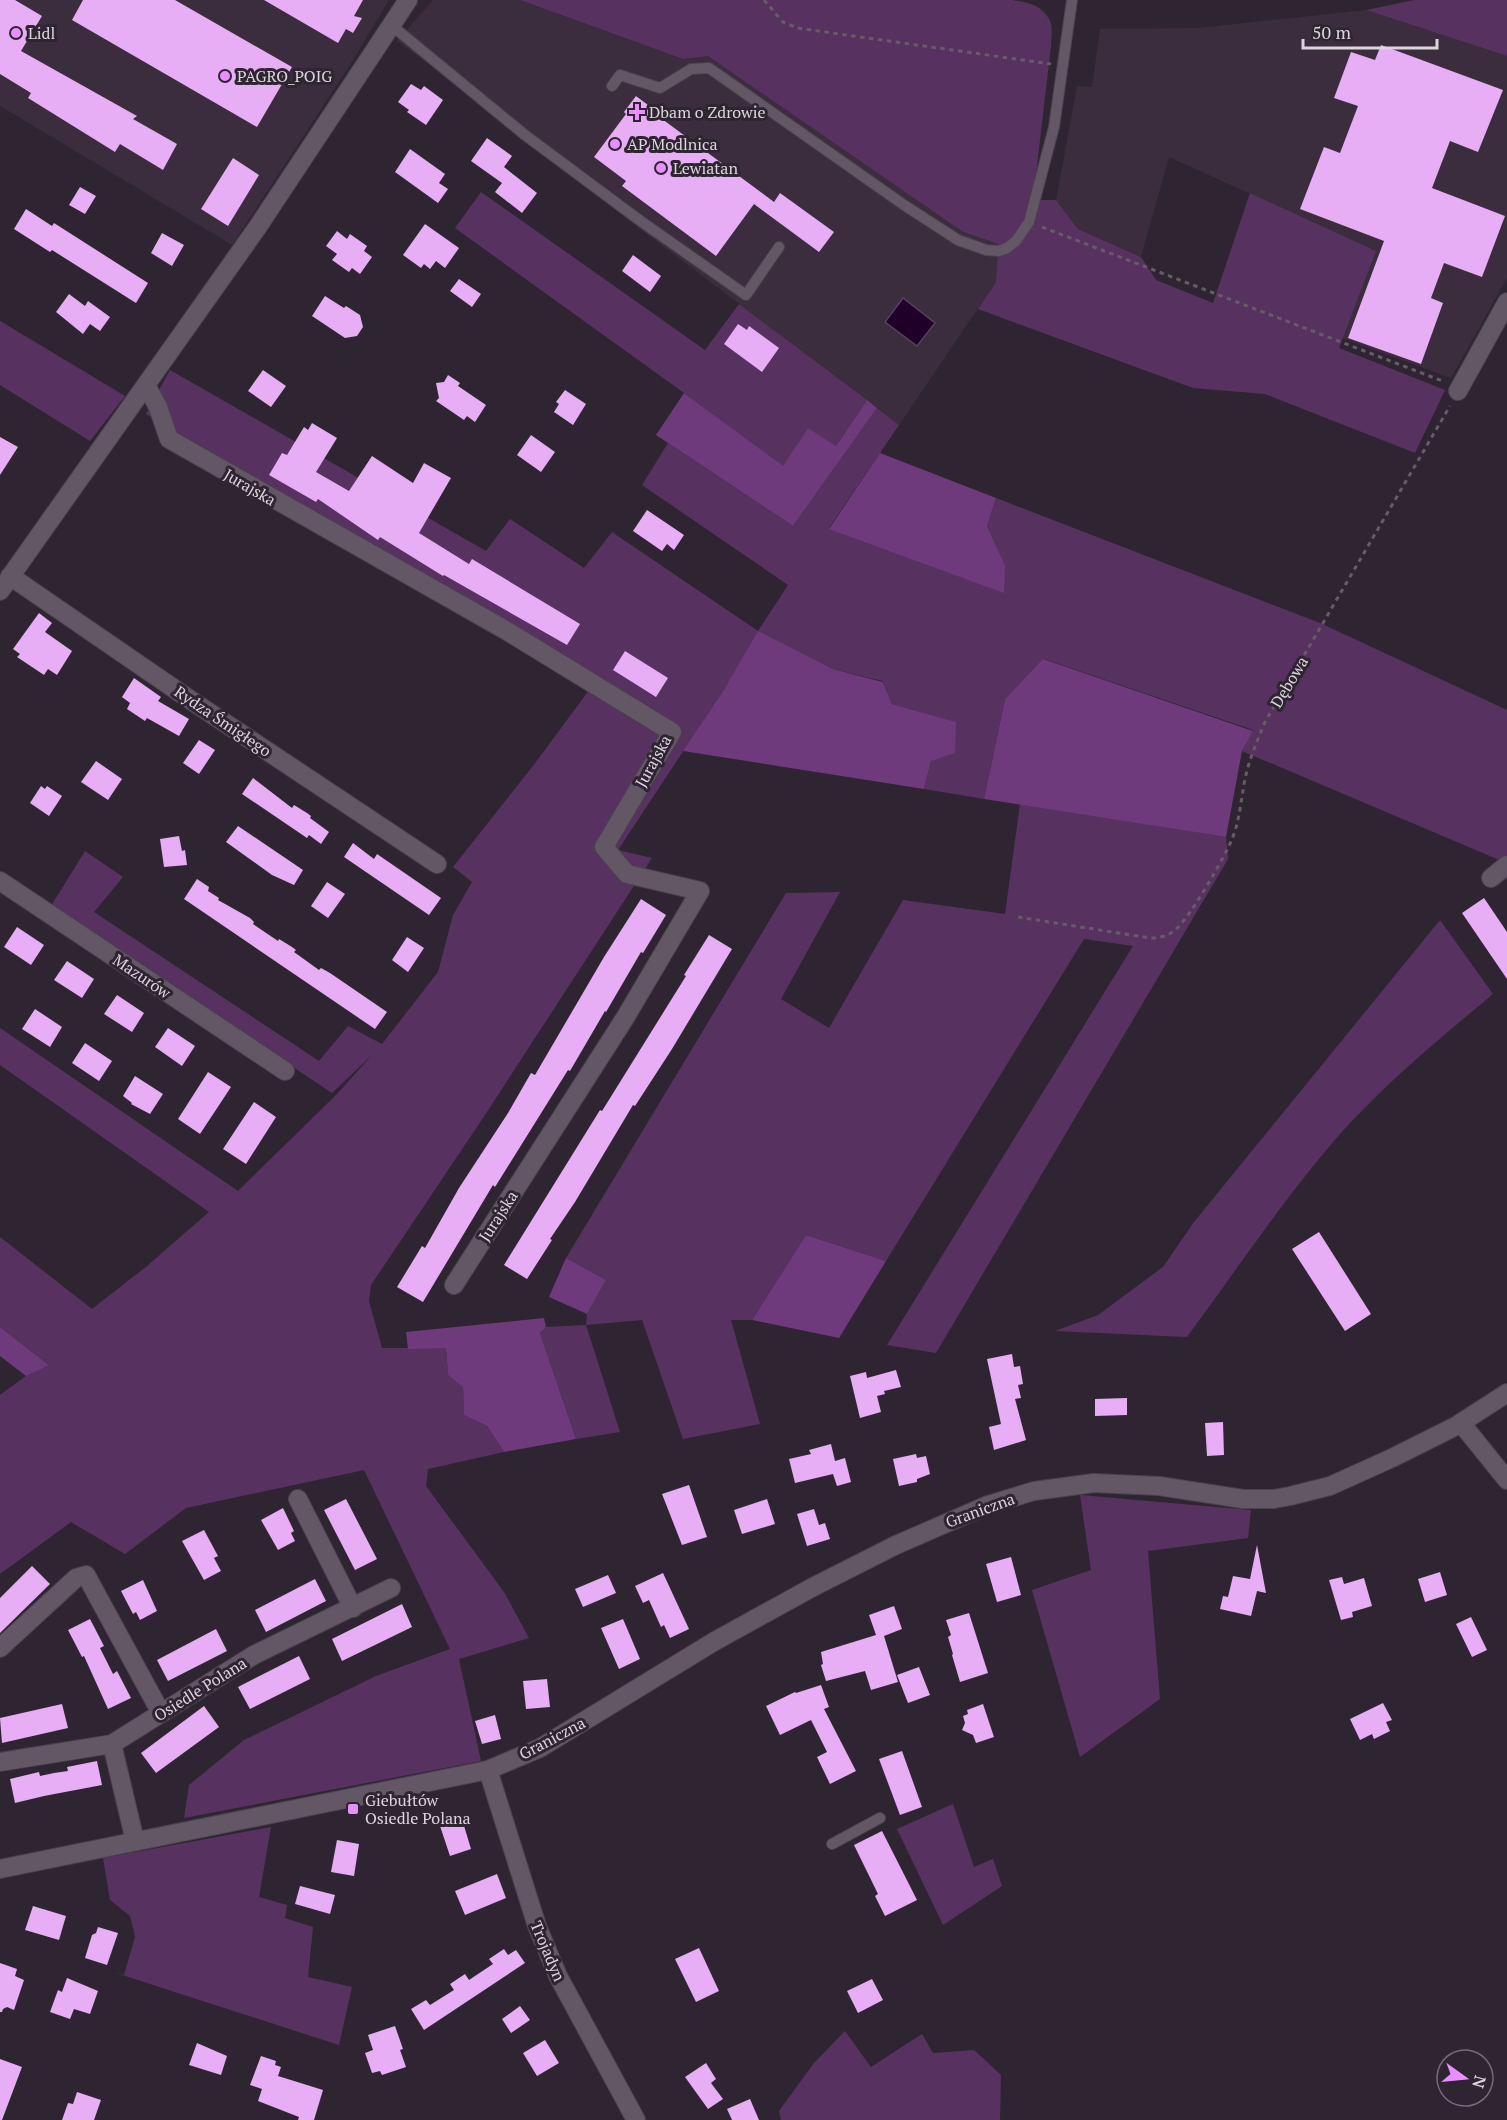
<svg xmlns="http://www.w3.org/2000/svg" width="1507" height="2120" viewBox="0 0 1507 2120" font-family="'PT Serif',serif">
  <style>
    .built { fill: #3b2c3e }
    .green { fill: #573260 }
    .forest { fill: #6e3a7b }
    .water { fill: #200029; stroke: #58405f; stroke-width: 1.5 }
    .building { fill: #e7adf5 }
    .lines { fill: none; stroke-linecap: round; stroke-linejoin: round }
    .lane-casing { stroke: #4a424d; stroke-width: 12 }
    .street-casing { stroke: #4a424d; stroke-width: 20 }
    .secondary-casing { stroke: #4a424d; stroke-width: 20 }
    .path { stroke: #655c67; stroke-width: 3; stroke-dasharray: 4.5 4.5; stroke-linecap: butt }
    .lane { stroke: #635766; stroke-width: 10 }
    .street { stroke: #635766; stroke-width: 18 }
    .secondary { stroke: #635766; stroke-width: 18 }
    .poi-dot { fill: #e88eff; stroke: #2f2532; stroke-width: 2 }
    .labels { text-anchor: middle; stroke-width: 6; stroke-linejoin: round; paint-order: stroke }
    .poi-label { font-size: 16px; fill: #dcd5dd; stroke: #2f2532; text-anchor: start }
    .street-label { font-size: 16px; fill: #dcd5dd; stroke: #2f2532 }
  </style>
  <rect width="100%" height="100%" fill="#2f2532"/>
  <path class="built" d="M0 0H389L350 65 232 245 0 106Z
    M433 0H520L683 59 708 55 963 232 998 244 996 282 899 425 573 178 563 161 397 41Z
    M1366 10 1507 56V278L1451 378 1336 336 1376 251 1169 157 1141 257 1078 229 1056 200 1077 86 1092 87 1100 29 1198 28Z"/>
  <path class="green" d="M520 0H1012C1026 2 1043 5 1050 21 1053 27 1051 39 1051 46L1033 200H1056L1078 229 1141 257 1156 280 1213 303 1250 193 1376 251 1339 348 1445 390 1415 453 1265 394 1193 388 978 309 996 282 998 244 963 232 708 56 683 59Z
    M1414 0H1507V56L1366 10Z
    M481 192 705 350 739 304 867 400 836 446 783 467 684 393 455 228Z
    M0 321 125 396 90 441 0 385Z
    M170 370 486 551 510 519 584 568 612 532 758 631 788 585 642 485 668 443 793 526 877 408 899 425 829 528 1005 565 987 526 996 498 1320 623 1507 710V860L1504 862 1242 751 1253 730 1044 659 1005 699 984 799 924 789 931 761 955 722 892 704 883 681 833 669 758 632 723 691 618 850 652 858 483 1118 371 1285 369 1301 382 1348H446L448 1375 463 1386 464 1415 487 1426 504 1452 428 1469 426 1486 504 1592 529 1638 459 1659 481 1761 184 1818 189 1785 244 1740 376 1676 450 1649 364 1470 186 1508 125 1554 71 1522 0 1574V1395L26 1376 48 1364 0 1327V1237L92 1309 147 1266 209 1212 0 1065V1028L238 1191 336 1095 373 1054 332 1093 51 906 85 851 123 877 94 912 319 1061 348 1026 382 1044 438 972 453 915 472 882 453 867 536 762 598 678 146 414Z
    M1020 804 1226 837 1228 859 936 1353 887 1345 1133 946 1084 939 886 1261 806 1235 752 1320H731L760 1424 683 1439 642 1320 586 1325 620 1432 576 1439 540 1333 546 1327 586 1325 587 1314 606 1280 566 1258 786 893 840 892 781 999 829 1028 903 900 1005 914Z
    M1440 920 1493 994C1444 1035 1394 1076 1350 1123 1290 1189 1240 1265 1187 1337L1055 1331 1098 1315 1163 1267 1194 1222Z
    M1080 1495 1251 1510 1248 1538 1148 1551 1160 1699 1080 1757 1032 1590 1091 1570Z
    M953 1804 974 1867 993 1859 1002 1886 943 1925 897 1829Z
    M271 1827 259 1897 287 1905 285 1918 313 1927 308 1977 352 1987 339 2045 113 1972 124 1975 135 1937 130 1916 110 1900 103 1858Z
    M845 2031 871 2067 922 2034 933 2053 974 2050 1001 2075 1000 2120H781L779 2111 814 2063Z"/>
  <path class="forest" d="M684 393 783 466 808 428 836 446 867 400 877 408 793 526 656 435Z
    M880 453 996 498 987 526 1005 565 1004 593 829 529Z
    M758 631 833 669 883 682 892 704 956 722 955 753 931 761 924 789 683 751 723 691Z
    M1043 659 1253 731 1242 751 1226 837 984 799 1005 699Z
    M806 1235 886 1261 839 1338 752 1320Z
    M566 1258 606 1280 587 1314 549 1297Z
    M544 1318 546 1327 540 1333 576 1439 504 1452 487 1426 464 1415 463 1387 448 1375 446 1348 408 1349 406 1332Z
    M0 1327 49 1365 26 1376 0 1356Z"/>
  <path class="water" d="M903 298 935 323 917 346 885 322Z"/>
  <path class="building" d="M0 0H15L42 16 21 51 137 116 133 119 177 144 163 170 120 144 115 152 28 98 31 93 0 74Z
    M83 0H175L292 67 257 127 72 20Z
    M264 0H363L354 16 362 18 353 33 346 29 338 43Z
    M1381 45 1503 90 1478 152 1450 141 1432 188 1505 216 1482 277 1444 263 1431 298 1443 303 1421 364 1348 338 1384 241 1300 209 1324 147 1340 153 1358 106 1334 98 1351 52 1375 60Z
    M411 84 421 90 424 86 443 100 426 125 407 112 409 110 398 102Z
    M636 96 652 108 650 110 774 202 780 193 834 232 819 252 754 204 716 256 622 186 626 181 594 157 626 114 624 112Z
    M487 138 512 156 504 167 537 193 522 213 495 192 502 183 471 161Z
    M410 149 445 174 439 183 448 189 438 203 395 172Z
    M233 158 259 175 228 226 201 209Z
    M80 187 96 196 85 214 69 205Z
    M26 209 52 226 54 223 148 283 136 303 52 250 50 252 14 229Z
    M425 224 459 248 445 268 436 261 430 269 424 264 421 268 403 255Z
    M337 231 347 239 350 234 367 246 364 251 372 257 360 274 352 268 349 272 332 260 337 254 326 246Z
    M162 233 184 245 172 266 151 253Z
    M633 255 661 276 650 292 622 271Z
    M459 279 481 294 472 307 450 291Z
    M69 294 85 306 88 301 110 317 100 331 90 324 83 334 56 312Z
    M325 296 344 308 346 306 360 315 363 327 357 336 345 338 312 316Z
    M738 324 747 330 749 326 779 348 762 372 724 344Z
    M263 370 286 386 271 407 248 391Z
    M448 375 460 383 458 386 486 405 475 422 467 416 464 420 436 401 439 398 436 383 444 382Z
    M565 390 586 404 573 425 554 412 559 404 556 402Z
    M312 423 337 438 316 472 349 491 372 456 413 483 424 463 451 478 419 533 469 564 472 559 580 624 567 645 444 575 443 576 380 537 378 540 318 499 316 502 269 475 282 453 287 455 304 427 308 430Z
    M531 435 555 452 541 472 517 455Z
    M0 437 18 447 0 475Z
    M647 510 684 535 674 550 667 544 662 551 633 531Z
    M39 613 52 623 45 632 72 651 57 675 48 669 44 675 17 657 20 654 13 649Z
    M625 651 668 678 656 697 613 670Z
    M134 678 161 697 158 701 189 719 179 736 147 718 145 721 127 709 130 703 122 697Z
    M199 740 215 750 199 774 183 763Z
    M96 761 122 779 108 800 81 782Z
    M253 778 292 808 294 805 307 813 311 816 310 818 329 832 321 844 309 835 307 838 242 794Z
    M41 786 45 789 47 786 62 796 49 816 30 803Z
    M238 826 303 870 294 885 272 875 226 842Z
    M179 836 182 851 185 850 187 865 164 867 160 839Z
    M353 843 374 859 377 854 441 898 429 915 344 857Z
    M197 879 209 887 208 891 219 898 218 900 250 918 254 922 253 924 278 941 279 939 292 947 296 950 294 952 319 970 321 968 330 973 387 1012 375 1029 184 899Z
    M327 882 345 894 328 918 311 906Z
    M1484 898 1507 932V979L1462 913Z
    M641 899 666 915 643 953 641 952 606 1012 605 1011 570 1071 568 1070 495 1187 493 1185 423 1302 397 1287 422 1246 425 1248 459 1188 508 1113 531 1073 535 1075 604 957Z
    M17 927 44 945 31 965 4 947Z
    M709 935 732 949 672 1049 635 1106 633 1105 575 1202 550 1239 552 1240 527 1279 504 1265 600 1110 602 1111 686 976 684 975Z
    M407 937 424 948 408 972 392 960Z
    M67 961 94 979 82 998 54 980Z
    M117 995 144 1013 132 1032 104 1014Z
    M35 1009 62 1027 50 1047 22 1029Z
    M168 1028 195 1046 182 1066 155 1047Z
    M85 1043 112 1061 99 1081 72 1063Z
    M208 1072 231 1087 200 1134 178 1119Z
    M135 1076 163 1094 150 1114 131 1104 132 1103 123 1096Z
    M254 1102 276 1117 246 1164 223 1149Z
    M1319 1232 1371 1314 1345 1331 1292 1249Z
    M1012 1354 1014 1367 1020 1366 1023 1384 1018 1385 1021 1398 1015 1399 1026 1440 994 1450 989 1427 1001 1424 987 1359Z
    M896 1370 901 1387 884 1391 885 1394 877 1396 881 1412 860 1418 850 1376 866 1372 867 1378Z
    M1127 1398V1415L1095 1416V1399Z
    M1223 1422 1224 1455 1207 1456 1205 1423Z
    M831 1444 835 1461 845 1458 851 1482 837 1486 833 1474 795 1483 789 1459 811 1454 809 1450Z
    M916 1454 917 1458 926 1456 930 1474 917 1479V1482L899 1486 893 1459Z
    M689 1485 707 1537 682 1545 662 1494Z
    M346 1499 377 1559 355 1570 324 1510Z
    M767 1499 775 1524 742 1534 734 1510Z
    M283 1508 294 1531 291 1533 295 1541 278 1550 261 1520Z
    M814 1509 819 1525 825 1523 830 1539 807 1546 797 1514Z
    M204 1530 218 1556 214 1558 221 1571 204 1580 182 1541Z
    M1257 1545 1266 1593 1257 1591 1251 1616 1220 1609 1223 1596 1228 1597 1233 1576 1250 1579Z
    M1011 1557 1021 1595 997 1602 986 1564Z
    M32 1566 50 1584 0 1633V1598Z
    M1440 1572 1447 1595 1425 1602 1418 1579Z
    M663 1573 689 1629 670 1638 664 1625 661 1627 649 1600 643 1603 635 1586Z
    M608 1575 616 1593 583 1607 575 1589Z
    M1342 1577 1344 1584 1364 1578 1372 1606 1352 1612 1353 1617 1341 1620 1329 1580Z
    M315 1579 326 1601 266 1632 255 1610Z
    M143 1580 157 1611 140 1620 136 1612 133 1614 121 1591Z
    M402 1604 412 1627 342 1661 332 1639Z
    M894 1606 902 1629 884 1636 898 1682 871 1690 865 1671 826 1681 821 1665 823 1664 821 1652 876 1635 869 1615Z
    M969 1613 988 1673 960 1682 952 1655 953 1654 948 1637 951 1635 946 1620Z
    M1471 1617 1487 1650 1472 1657 1456 1624Z
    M90 1619 104 1646 100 1648 113 1674 117 1671 131 1698 108 1709 84 1656 82 1657 68 1630Z
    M623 1619 640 1659 619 1669 601 1628Z
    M216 1629 227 1651 168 1681 157 1660Z
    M299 1656 310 1679 250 1709 238 1687Z
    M919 1667 930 1695 908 1703 897 1675Z
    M547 1679 550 1707 526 1709 523 1681Z
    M821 1685 829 1707 824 1709 856 1771 830 1784 817 1757 827 1752 811 1720 780 1735 766 1706 795 1692 796 1693Z
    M1383 1703 1392 1720 1386 1722 1390 1731 1374 1739 1372 1734 1360 1740 1350 1719Z
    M62 1704 68 1728 2 1743 0 1718Z
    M983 1704 994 1737 976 1743 973 1735 962 1730 965 1723 963 1716 968 1714 967 1710Z
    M204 1706 219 1727 156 1773 141 1753Z
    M495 1715 501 1739 482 1744 475 1721Z
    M902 1751 922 1807 900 1815 879 1759Z
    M97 1761 102 1785 44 1796 15 1803 10 1779 39 1772 40 1776 54 1773 68 1771 67 1767Z
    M462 1819 471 1849 450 1856 440 1826Z
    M882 1831 917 1900 885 1916 875 1896 878 1894 854 1845Z
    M337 1840 359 1844 354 1876 331 1872Z
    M497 1874 506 1898 465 1915 455 1891Z
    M300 1886 335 1895 330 1914 295 1904Z
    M33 1906 66 1916 59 1940 25 1930Z
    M98 1927 118 1933 107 1965 85 1958 92 1935 96 1933Z
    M699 1948 719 1991 696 2002 675 1959Z
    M504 1949 508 1955 516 1950 525 1963 424 2030 411 2009 426 2000 430 2005 454 1990 450 1984 465 1974 469 1980 493 1964 489 1959Z
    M0 1963 17 1969 15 1976 24 1980 14 2010 7 2007 3 2009 2 2012H0Z
    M67 1978 98 1991 90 2014 74 2009 70 2019 50 2012 58 1990 62 1992Z
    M872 1979 883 2000 858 2013 847 1991Z
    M520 2006 530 2020 511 2033 502 2019Z
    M395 2026 403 2049 400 2050 406 2067 382 2075 380 2071 372 2073 365 2053 373 2050 368 2035Z
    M545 2040 559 2063 537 2076 523 2053Z
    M197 2043 227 2056 221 2075 189 2065Z
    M261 2056 276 2061 275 2065 281 2067 278 2076 323 2090 314 2120H298L299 2117 258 2101 262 2089 250 2085Z
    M0 2059 22 2067 2 2120H0Z
    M706 2063 716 2079 711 2083 723 2099 708 2109 685 2077Z
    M77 2092 101 2100 94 2120H62L68 2103 73 2104Z
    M750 2099 759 2120H732L727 2109Z"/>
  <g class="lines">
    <defs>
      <path id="lane" d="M391 25 525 135 642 222 746 295 779 247
        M612 86 620 75 660 88 691 69 709 68 904 205 958 240 986 250 999 251 1007 248 1016 241 1029 222 1054 127 1072 0
        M832 1844 880 1818"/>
      <path id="street" d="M146 385 158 407 169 439 507 631 672 732 604 847 627 874 700 891 625 1018 454 1285
        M1458 391 1507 302
        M10 576 195 703 437 864
        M0 591 257 228 408 0
        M1491 878 1507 865
        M0 881 285 1071
        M1461 1423 1507 1480
        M298 1499 353 1608
        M0 1648 76 1578 86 1575 161 1713
        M112 1744 135 1841
        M0 1762 112 1744 254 1655 391 1588
        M488 1770 537 1926 558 1976 636 2120"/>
      <path id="secondary" d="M0 1869 488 1770 540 1748 715 1641 813 1587 896 1545 988 1505 1034 1491 1094 1483 1159 1486 1243 1499H1274L1290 1496 1330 1486 1392 1458 1456 1426 1507 1393"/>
    </defs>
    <use href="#lane" class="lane-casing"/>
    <use href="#street" class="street-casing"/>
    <use href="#secondary" class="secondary-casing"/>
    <path class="path" d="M764 0 783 22 797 28 1051 64
      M1042 227 1445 382
      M1018 917 1150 938C1160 938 1169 936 1176 929 1189 919 1226 855 1232 839 1240 820 1241 799 1245 779 1249 760 1257 741 1265 722L1450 406"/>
    <use href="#lane" class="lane"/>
    <use href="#street" class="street"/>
    <use href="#secondary" class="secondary"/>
  </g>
  <g class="poi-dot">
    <circle cx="16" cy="33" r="6"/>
    <circle cx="225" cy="76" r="6"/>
    <path d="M634 103h6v6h6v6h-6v6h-6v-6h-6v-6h6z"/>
    <circle cx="615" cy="144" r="6"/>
    <circle cx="661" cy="168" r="6"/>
    <rect x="347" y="1803" width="12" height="12" rx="3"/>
  </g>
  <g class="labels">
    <g class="poi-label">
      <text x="28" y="39">Lidl</text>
      <text x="237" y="82">PAGRO_POIG</text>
      <text x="649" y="118">Dbam o Zdrowie</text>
      <text x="627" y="150">AP Modlnica</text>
      <text x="673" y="174">Lewiatan</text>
      <text x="365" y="1806">Giebułtów<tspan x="365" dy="18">Osiedle Polana</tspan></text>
    </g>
    <g class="street-label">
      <text transform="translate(250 487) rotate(30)" y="6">Jurajska</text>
      <text transform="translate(1289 682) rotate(-59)" y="6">Dębowa</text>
      <text transform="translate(223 721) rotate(34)" y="6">Rydza Śmigłego</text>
      <text transform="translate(653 761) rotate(-61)" y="6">Jurajska</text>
      <text transform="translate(142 976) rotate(34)" y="6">Mazurów</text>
      <text transform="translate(498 1216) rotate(-57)" y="6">Jurajska</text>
      <text transform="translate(980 1510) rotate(-20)" y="6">Graniczna</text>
      <text transform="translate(200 1689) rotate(-32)" y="6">Osiedle Polana</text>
      <text transform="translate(552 1738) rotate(-28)" y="6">Graniczna</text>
      <text transform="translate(548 1951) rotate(67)" y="6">Trojadyn</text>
    </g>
  </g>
  <g transform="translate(1465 2078) rotate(105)"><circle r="28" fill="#2f2532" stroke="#746b76" stroke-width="1.5"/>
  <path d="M0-4.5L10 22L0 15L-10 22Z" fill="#e88eff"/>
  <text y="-9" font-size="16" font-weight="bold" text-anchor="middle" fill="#dcd5dd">N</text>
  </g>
  <path d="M1303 39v9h134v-9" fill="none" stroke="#dcd5dd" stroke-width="3"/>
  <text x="1312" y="39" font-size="18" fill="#dcd5dd" stroke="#2f2532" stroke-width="4.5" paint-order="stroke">50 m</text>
</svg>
